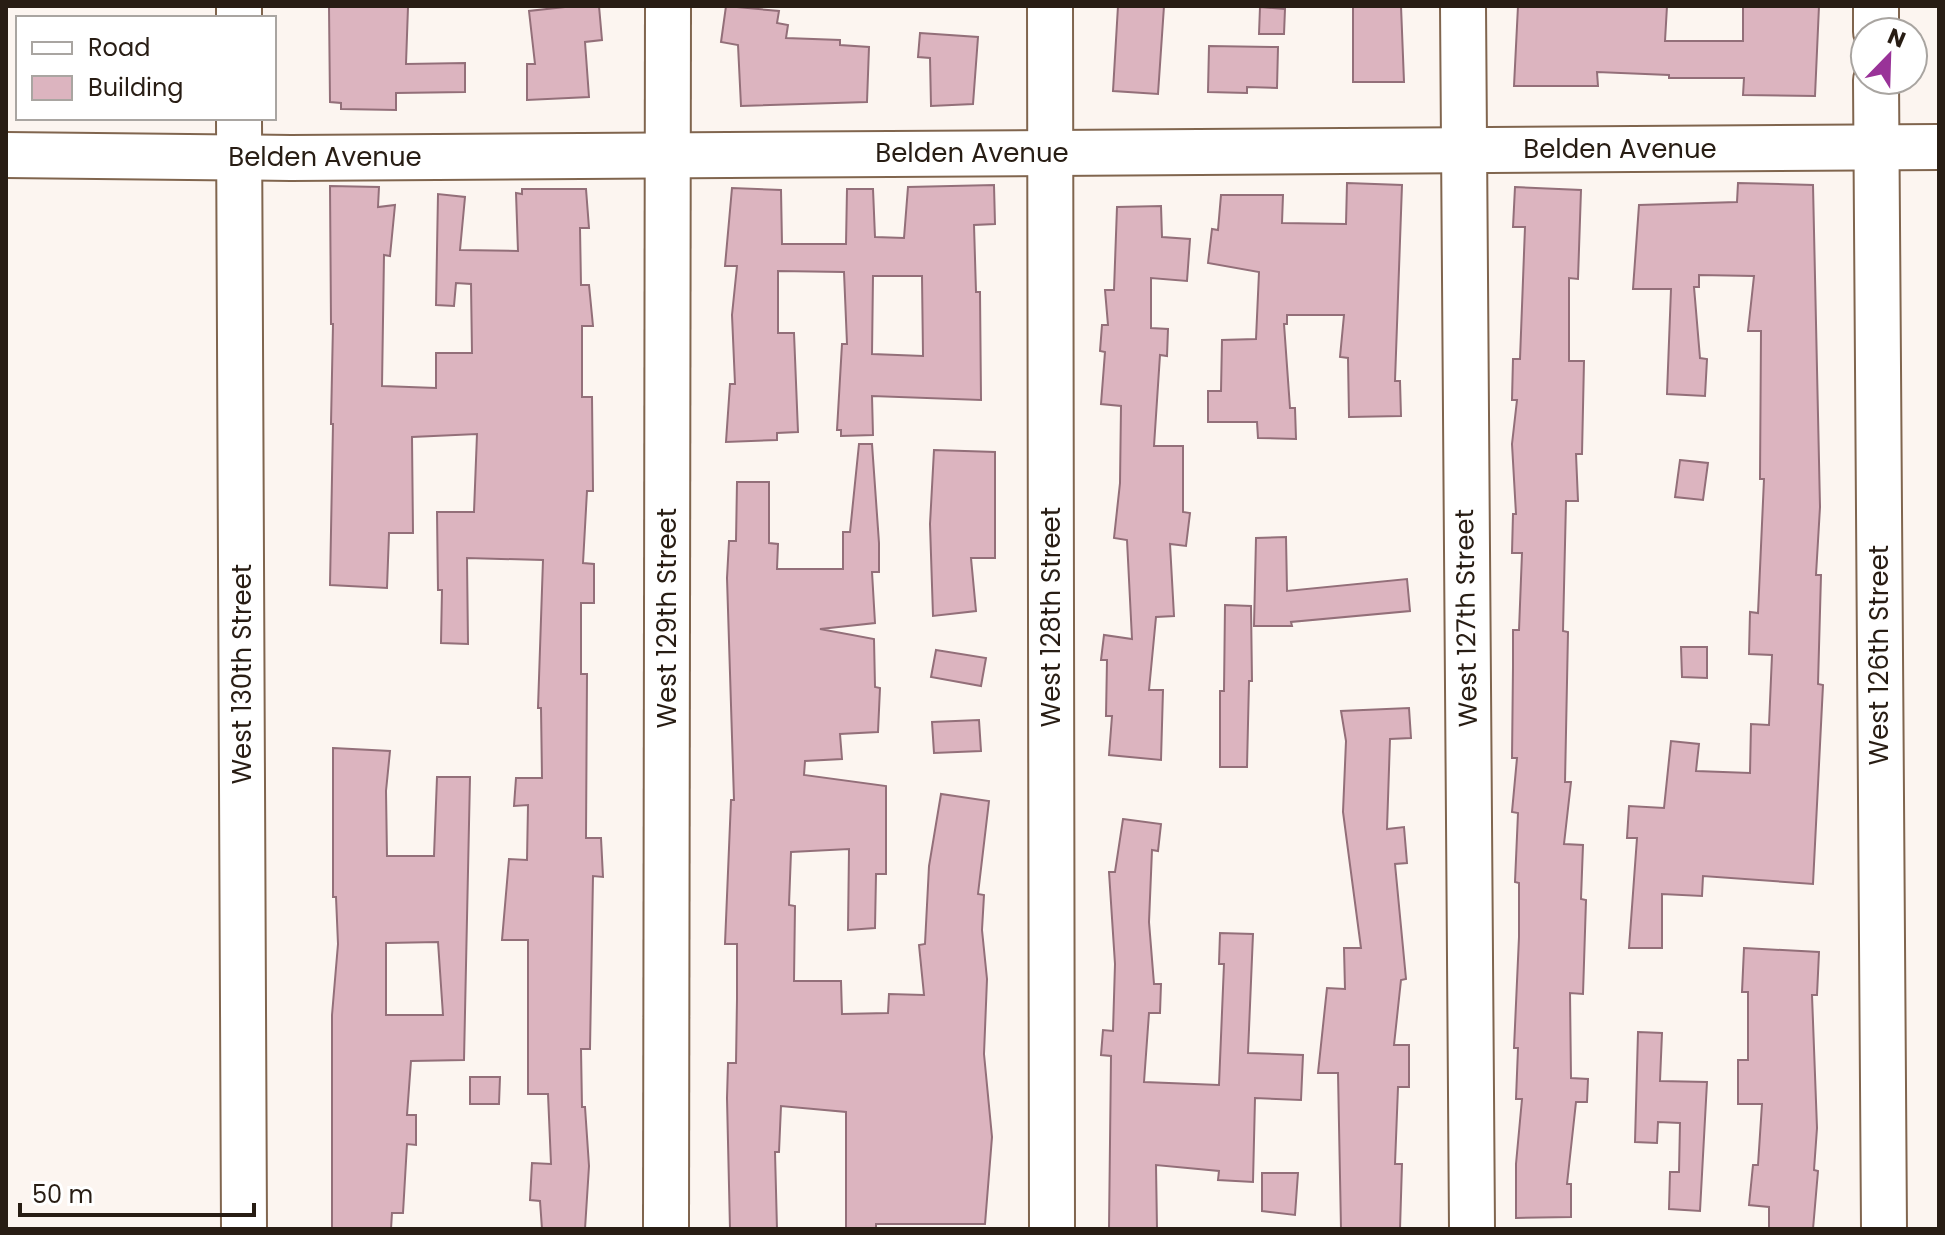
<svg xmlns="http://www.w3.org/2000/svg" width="1945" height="1235" font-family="Poppins,sans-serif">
	<rect width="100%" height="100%" fill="#fcf5f0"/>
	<!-- building -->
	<g fill="#dcb4bf" stroke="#936f79" stroke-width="2" fill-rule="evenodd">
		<path d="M 574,6 L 599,6 L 602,40 L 585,42 L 589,97 L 527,100 L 527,64 L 535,64 L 529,11 Z"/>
		<path d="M 726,6 L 779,11 L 777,23 L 788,25 L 786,38 L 840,40 L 840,45 L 869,47 L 867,102 L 741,106 L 738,45 L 721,42 Z"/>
		<path d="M 1118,6 L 1164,6 L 1158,94 L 1113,91 Z"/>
		<path d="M 1353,6 L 1401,6 L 1404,82 L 1353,82 Z"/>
		<path d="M 1518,6 L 1667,6 L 1665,41 L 1743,41 L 1743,6 L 1819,6 L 1815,96 L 1743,95 L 1744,78 L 1669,78 L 1669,75 L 1597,72 L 1598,86 L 1514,86 Z"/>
		<path d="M 329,7 L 408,7 L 406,64 L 465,63 L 465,92 L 396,93 L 396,110 L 341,109 L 341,103 L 330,102 Z"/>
		<path d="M 1260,7 L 1285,9 L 1284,34 L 1259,34 Z"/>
		<path d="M 920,33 L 978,37 L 973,104 L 931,106 L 930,58 L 918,57 Z"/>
		<path d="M 1209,46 L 1278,47 L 1277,88 L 1247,87 L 1247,93 L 1208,92 Z"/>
		<path d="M 1347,183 L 1402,185 L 1395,381 L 1400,381 L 1401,416 L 1349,417 L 1348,358 L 1340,357 L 1344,315 L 1287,315 L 1287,324 L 1284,324 L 1290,408 L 1295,408 L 1296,439 L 1258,438 L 1257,422 L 1208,422 L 1208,391 L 1221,391 L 1222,340 L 1256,339 L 1259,272 L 1208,263 L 1212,229 L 1218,230 L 1221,195 L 1283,195 L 1282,223 L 1346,224 Z"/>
		<path d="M 1738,183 L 1813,185 L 1820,507 L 1816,575 L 1821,575 L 1818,684 L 1823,685 L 1813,884 L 1703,876 L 1702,896 L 1662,894 L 1662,948 L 1629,948 L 1637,838 L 1627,838 L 1629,806 L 1664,808 L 1671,741 L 1699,744 L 1696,771 L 1750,773 L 1751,724 L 1769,725 L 1772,655 L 1749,654 L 1750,612 L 1758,613 L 1764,479 L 1760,479 L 1761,331 L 1748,331 L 1754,276 L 1699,275 L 1699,287 L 1694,287 L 1700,358 L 1707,359 L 1705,396 L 1667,394 L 1671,289 L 1633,289 L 1639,205 L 1737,202 Z"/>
		<path d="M 994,185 L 995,224 L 974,225 L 976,292 L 980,292 L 981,400 L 872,396 L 873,435 L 841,436 L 841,430 L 837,430 L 842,344 L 847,344 L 844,272 L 778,271 L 778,333 L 794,333 L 798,432 L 777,433 L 777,440 L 726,442 L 730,384 L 735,384 L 732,315 L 737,266 L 725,266 L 732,188 L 781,190 L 782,244 L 846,244 L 847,189 L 873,189 L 875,237 L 904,238 L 908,187 ZM 873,276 L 922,276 L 923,356 L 872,354 Z"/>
		<path d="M 330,186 L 379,187 L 378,207 L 395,205 L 390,256 L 384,255 L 382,386 L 436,388 L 436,353 L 472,353 L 471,284 L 456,283 L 454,306 L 436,305 L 438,194 L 465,197 L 460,250 L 518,251 L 516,193 L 522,194 L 522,189 L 586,189 L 589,228 L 580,228 L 581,285 L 589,285 L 593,326 L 582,326 L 582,397 L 592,397 L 593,491 L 587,491 L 583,563 L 594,564 L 594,603 L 581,603 L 581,674 L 587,674 L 586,838 L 601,838 L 603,877 L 593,876 L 590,1049 L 581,1049 L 582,1107 L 585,1107 L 589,1166 L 585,1229 L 542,1229 L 540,1201 L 530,1200 L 532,1163 L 551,1164 L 548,1094 L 528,1094 L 528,940 L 502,940 L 509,859 L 527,860 L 528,805 L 514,806 L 516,778 L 542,778 L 541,708 L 538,708 L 543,560 L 467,558 L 468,644 L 441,643 L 442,590 L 438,590 L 437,512 L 474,512 L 477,434 L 412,437 L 413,533 L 389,533 L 387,588 L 330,585 L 333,424 L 331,424 L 333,324 L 331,324 Z"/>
		<path d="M 1515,187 L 1581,190 L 1578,279 L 1569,278 L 1569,361 L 1584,361 L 1582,454 L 1576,454 L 1578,501 L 1566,501 L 1563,631 L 1568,632 L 1565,782 L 1571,782 L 1564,844 L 1583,845 L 1581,899 L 1586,900 L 1583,994 L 1570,993 L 1571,1078 L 1588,1079 L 1587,1102 L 1576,1102 L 1567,1184 L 1571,1184 L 1571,1217 L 1516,1218 L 1516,1164 L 1522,1099 L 1516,1099 L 1518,1048 L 1514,1048 L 1519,937 L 1519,883 L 1515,882 L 1518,813 L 1512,812 L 1517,758 L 1512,758 L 1513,667 L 1513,630 L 1519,630 L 1522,553 L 1512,553 L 1513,514 L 1516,514 L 1512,444 L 1517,400 L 1512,400 L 1513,359 L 1520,359 L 1525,227 L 1513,227 Z"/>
		<path d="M 1161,206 L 1162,237 L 1190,239 L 1187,281 L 1151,278 L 1151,328 L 1168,329 L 1167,356 L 1160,355 L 1154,446 L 1183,446 L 1183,512 L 1190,513 L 1186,546 L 1170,544 L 1174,616 L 1156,617 L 1149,690 L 1163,690 L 1161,760 L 1109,755 L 1112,716 L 1106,716 L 1107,660 L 1101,660 L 1104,635 L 1132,639 L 1127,540 L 1114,538 L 1120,483 L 1121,406 L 1101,404 L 1105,352 L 1100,351 L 1102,325 L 1108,325 L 1105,290 L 1114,290 L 1117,207 Z"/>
		<path d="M 859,444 L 872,444 L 879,543 L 879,572 L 872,572 L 875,623 L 820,629 L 874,639 L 875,687 L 880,688 L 878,732 L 840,734 L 842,759 L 805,761 L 804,775 L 886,786 L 886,874 L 876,874 L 875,928 L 848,930 L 849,849 L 791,852 L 789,905 L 795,906 L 794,981 L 841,981 L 842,1014 L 888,1013 L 889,994 L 924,995 L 919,945 L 925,944 L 929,866 L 941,794 L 989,801 L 978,894 L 984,895 L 982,930 L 987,979 L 984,1054 L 992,1137 L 985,1224 L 876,1224 L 876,1229 L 846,1229 L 846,1112 L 781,1106 L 779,1152 L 775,1152 L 777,1229 L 730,1229 L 727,1098 L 728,1063 L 736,1063 L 737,999 L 737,944 L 725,944 L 731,800 L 734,800 L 727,578 L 729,541 L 736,541 L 737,482 L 769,482 L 769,543 L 778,544 L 777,569 L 843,569 L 843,532 L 850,532 Z"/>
		<path d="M 934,450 L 995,452 L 995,558 L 971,558 L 976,611 L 933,616 L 930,524 Z"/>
		<path d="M 1680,460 L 1708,463 L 1703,500 L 1675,497 Z"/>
		<path d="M 1286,537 L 1287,591 L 1407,579 L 1410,611 L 1291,622 L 1292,626 L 1254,626 L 1256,538 Z"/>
		<path d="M 1225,605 L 1251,606 L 1252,681 L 1249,681 L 1247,767 L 1220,767 L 1220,691 L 1224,691 Z"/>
		<path d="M 1681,647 L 1707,647 L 1707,678 L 1682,677 Z"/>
		<path d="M 936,650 L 986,658 L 981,686 L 931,677 Z"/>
		<path d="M 1409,708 L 1411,738 L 1390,739 L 1387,829 L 1404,827 L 1407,863 L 1395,864 L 1406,979 L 1401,980 L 1394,1045 L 1409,1045 L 1409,1087 L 1398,1087 L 1395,1164 L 1402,1164 L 1400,1229 L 1341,1229 L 1338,1073 L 1318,1073 L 1327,988 L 1345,989 L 1344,948 L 1361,948 L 1343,812 L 1346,741 L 1341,711 Z"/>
		<path d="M 979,720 L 981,751 L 934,753 L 932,722 Z"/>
		<path d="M 333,748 L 390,751 L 386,791 L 387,856 L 434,856 L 437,777 L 470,777 L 464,1060 L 411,1061 L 407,1115 L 416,1115 L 416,1145 L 407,1144 L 403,1213 L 392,1213 L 391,1229 L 332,1229 L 332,1015 L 338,944 L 336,897 L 333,897 ZM 438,942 L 443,1015 L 386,1015 L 386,943 Z"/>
		<path d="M 1123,819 L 1161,824 L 1158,851 L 1152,850 L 1149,922 L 1154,984 L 1161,984 L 1160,1013 L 1149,1013 L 1144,1082 L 1219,1085 L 1224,964 L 1219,964 L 1220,933 L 1253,934 L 1248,1053 L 1303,1055 L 1301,1100 L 1255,1098 L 1253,1182 L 1218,1180 L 1219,1171 L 1156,1165 L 1157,1229 L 1109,1229 L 1111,1056 L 1101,1055 L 1103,1030 L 1113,1031 L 1115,964 L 1109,872 L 1115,872 Z"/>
		<path d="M 1744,948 L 1819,952 L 1817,995 L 1812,995 L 1817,1128 L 1814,1170 L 1818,1171 L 1813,1229 L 1769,1229 L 1769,1207 L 1749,1205 L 1753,1165 L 1758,1165 L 1762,1104 L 1738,1104 L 1738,1060 L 1748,1060 L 1748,992 L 1742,992 Z"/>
		<path d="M 1638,1032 L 1662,1033 L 1660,1081 L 1707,1082 L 1700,1211 L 1669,1209 L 1670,1172 L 1679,1172 L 1680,1123 L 1658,1122 L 1657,1143 L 1635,1142 Z"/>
		<path d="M 470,1077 L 500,1077 L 499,1104 L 470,1104 Z"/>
		<path d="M 1262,1173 L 1298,1173 L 1295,1215 L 1262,1211 Z"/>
	</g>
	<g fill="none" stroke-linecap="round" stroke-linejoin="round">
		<!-- minor casing -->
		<g stroke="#80654e" stroke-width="48">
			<g id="minor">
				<path d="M 1050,6 L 1052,1229"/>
				<path d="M 1463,6 L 1472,1229"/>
				<path d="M 239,18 L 239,6"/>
				<path d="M 1876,32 L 1876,6"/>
				<path d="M 1876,80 L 1884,1229"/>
				<path d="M 239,118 L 244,1229"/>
				<path d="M 6,155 L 291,158 L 1939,147"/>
				<path d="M 666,1229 L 668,6"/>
			</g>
		</g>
		<!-- minor -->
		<use href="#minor" stroke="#fff" stroke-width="44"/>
	</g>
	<g text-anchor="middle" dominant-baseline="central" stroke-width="7" stroke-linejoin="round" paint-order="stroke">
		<!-- street labels -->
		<g font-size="26" fill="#281d14" stroke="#fff">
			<text x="1620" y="149">Belden Avenue</text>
			<text x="972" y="153">Belden Avenue</text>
			<text x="325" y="157">Belden Avenue</text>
			<text transform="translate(1051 617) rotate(-90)">West 128th Street</text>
			<text transform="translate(667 618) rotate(-90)">West 129th Street</text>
			<text transform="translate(1466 618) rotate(-91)">West 127th Street</text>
			<text transform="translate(1879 655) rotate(-90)">West 126th Street</text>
			<text transform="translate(242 674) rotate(-90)">West 130th Street</text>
		</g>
	</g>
	<!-- border -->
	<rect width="1945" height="1235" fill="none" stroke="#281d14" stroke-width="16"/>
	<!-- legend -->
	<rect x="16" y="16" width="260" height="104" fill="#ffffff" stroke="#a9a5a1" stroke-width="2"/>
	<rect x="32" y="42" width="40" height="12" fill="#ffffff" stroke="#a9a5a1" stroke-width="2"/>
	<text x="88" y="56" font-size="24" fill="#281d14">Road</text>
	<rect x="32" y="76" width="40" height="24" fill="#dcb4bf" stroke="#a9a5a1" stroke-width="2"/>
	<text x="88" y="96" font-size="24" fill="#281d14">Building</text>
	<!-- north arrow -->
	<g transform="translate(1889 56) rotate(23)"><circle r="38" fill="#ffffff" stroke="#a9a5a1" stroke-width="2"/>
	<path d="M0-6L14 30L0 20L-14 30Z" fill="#993398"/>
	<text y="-12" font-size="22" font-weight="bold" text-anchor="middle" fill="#281d14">N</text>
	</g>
	<!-- scale -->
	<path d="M20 1203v12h234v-12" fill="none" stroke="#281d14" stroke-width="4"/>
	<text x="32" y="1203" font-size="24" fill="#281d14" stroke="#ffffff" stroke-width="6" paint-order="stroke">50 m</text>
</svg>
